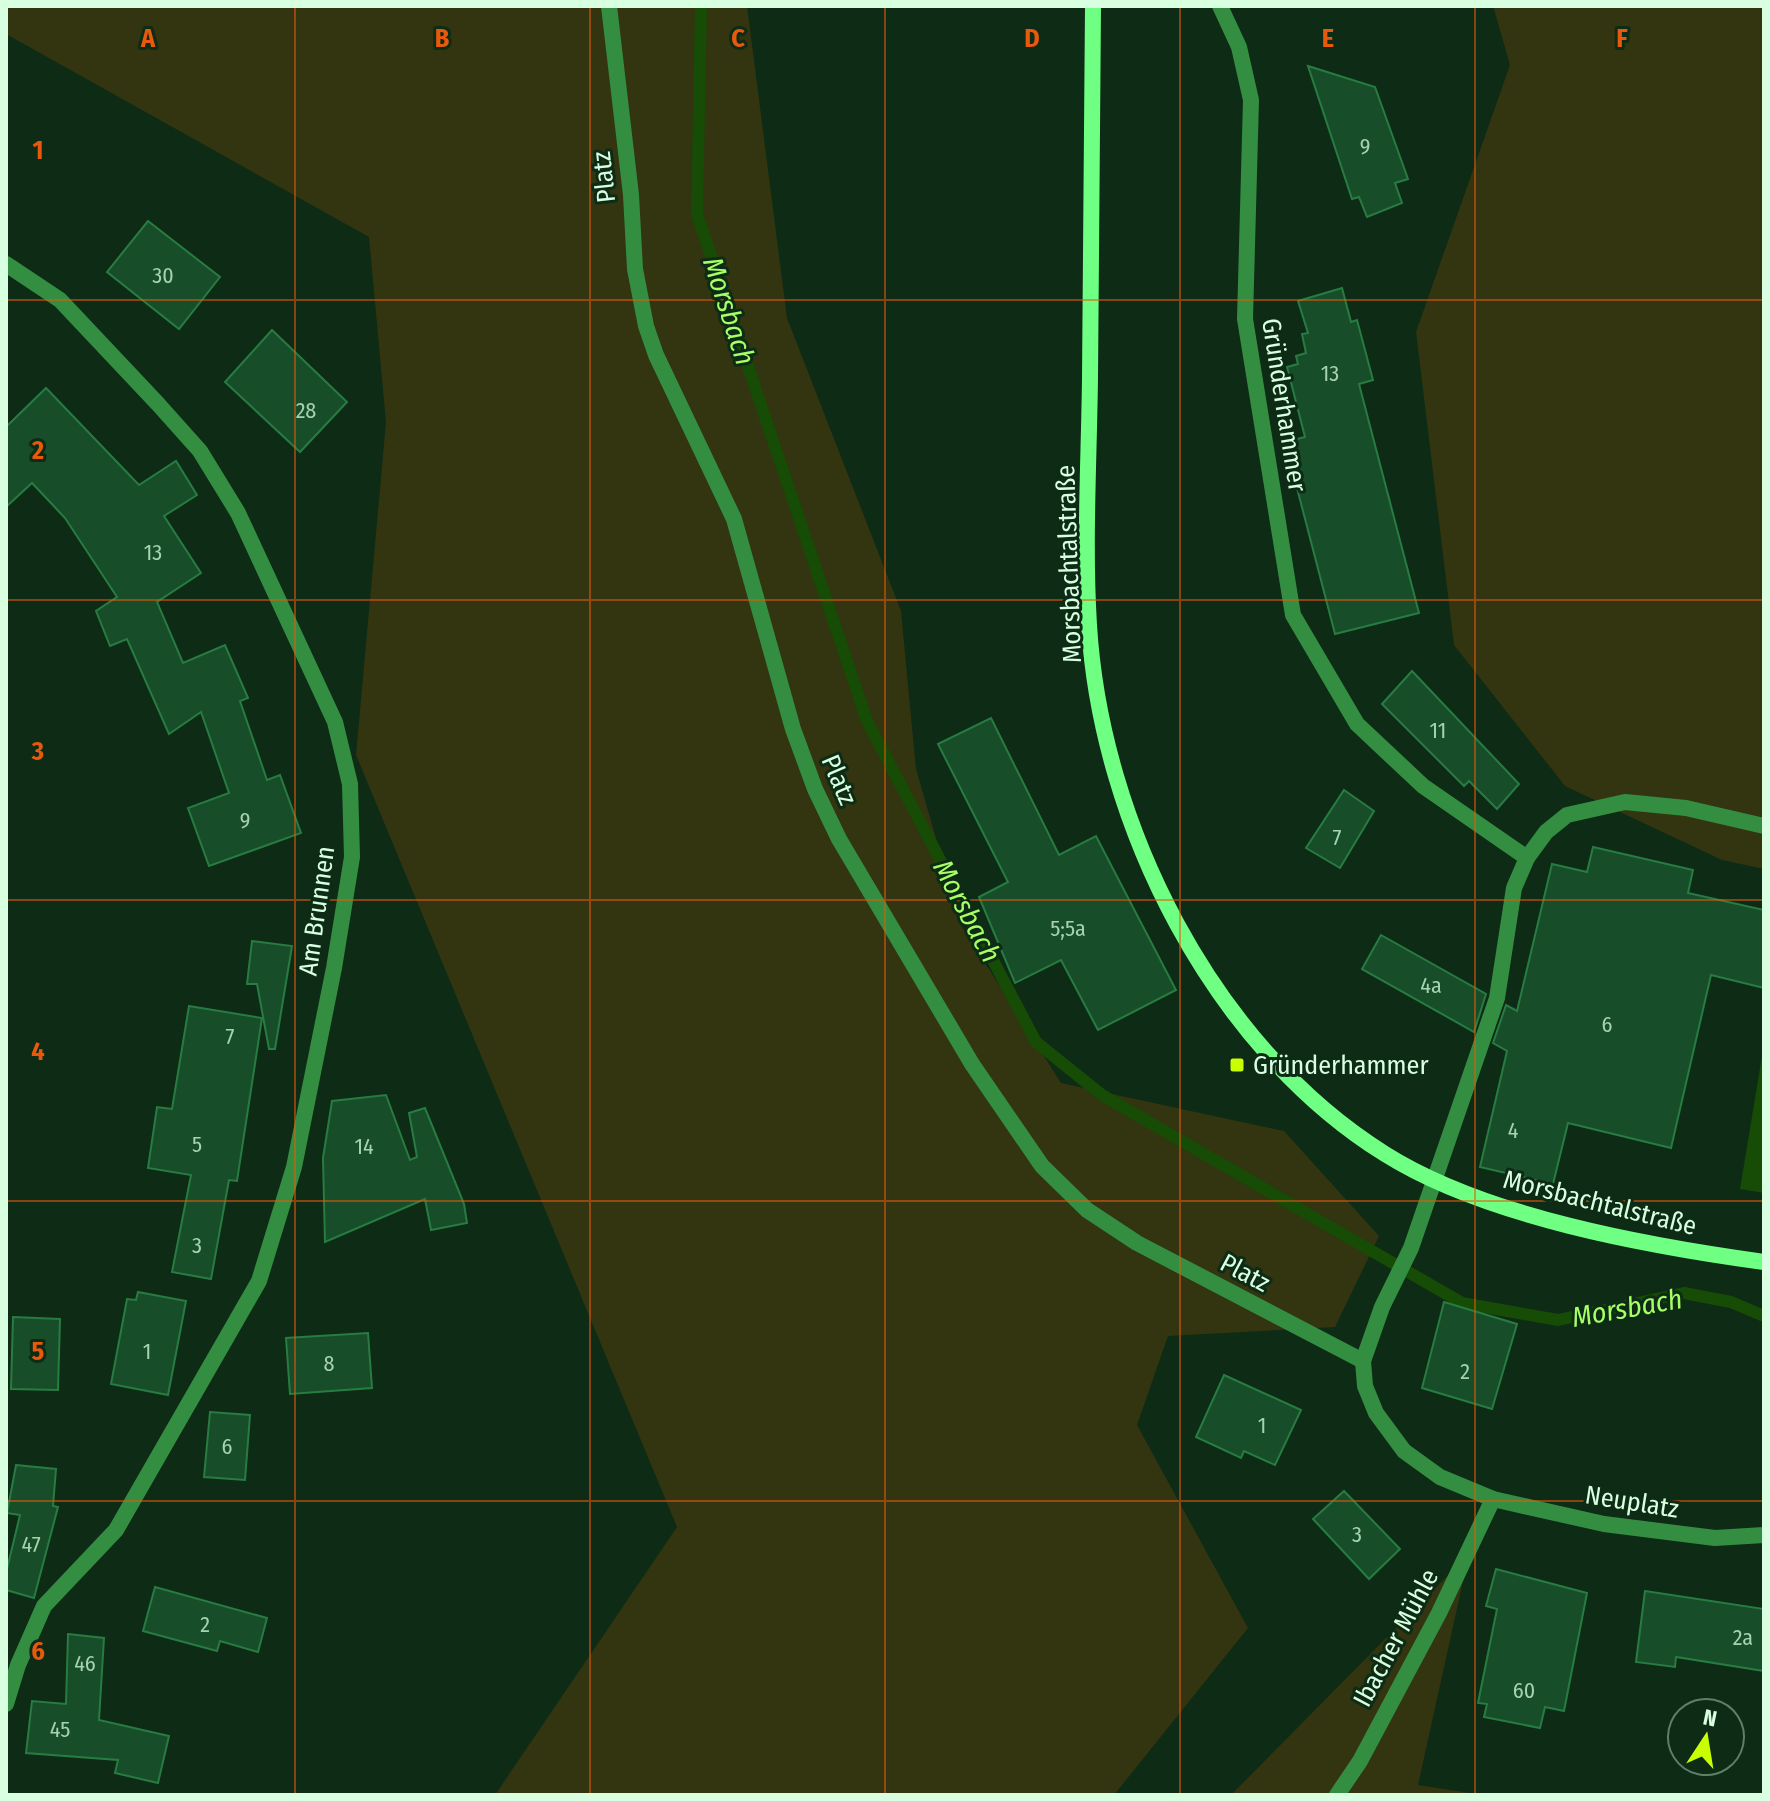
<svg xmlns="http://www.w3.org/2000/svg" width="1770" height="1801" font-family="'Fira Sans Condensed',sans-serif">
	<rect width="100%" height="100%" fill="#0e2b16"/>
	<!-- green -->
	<g fill="#323510">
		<path d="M 6,6 L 747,6 L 787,318 L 901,611 L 916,769 L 961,925 L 1061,1083 L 1284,1131 L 1379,1236 L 1335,1327 L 1168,1336 L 1137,1425 L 1248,1628 L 1114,1795 L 495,1795 L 677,1527 L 356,755 L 386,422 L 369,237 L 6,34 Z"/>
		<path d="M 1493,6 L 1764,6 L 1764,869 L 1722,860 L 1565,786 L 1454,645 L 1416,332 L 1510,65 Z"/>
		<path d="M 1469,1554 L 1418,1785 L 1483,1795 L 1231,1795 Z"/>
	</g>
	<!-- water -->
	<path fill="#164c05" d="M 1764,1044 L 1764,1193 L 1740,1189 Z"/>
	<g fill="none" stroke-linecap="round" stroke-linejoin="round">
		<!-- stream -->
		<path stroke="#164c05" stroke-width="12" d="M 701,6 L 697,214 L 867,721 L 1036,1042 L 1102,1095 L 1462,1303 L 1558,1320 L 1684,1293 L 1731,1302 L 1764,1316"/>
	</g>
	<!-- building -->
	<g fill="#184d29" stroke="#277c42" stroke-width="2">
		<path d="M 1308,66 L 1375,87 L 1408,179 L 1395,183 L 1402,203 L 1367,217 L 1359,197 L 1352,199 Z"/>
		<path d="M 148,221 L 220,277 L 179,329 L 107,272 Z"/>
		<path d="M 1342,288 L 1351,322 L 1357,320 L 1373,380 L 1359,384 L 1419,613 L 1335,634 L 1285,442 L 1305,437 L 1287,367 L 1298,364 L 1296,356 L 1306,353 L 1302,334 L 1308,333 L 1298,301 Z"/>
		<path d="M 272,330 L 347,402 L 300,452 L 225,382 Z"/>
		<path d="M 46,388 L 139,485 L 176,461 L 197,495 L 164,516 L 201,573 L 157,602 L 183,663 L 225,645 L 248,698 L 240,701 L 267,780 L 280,775 L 301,833 L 209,866 L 188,808 L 229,793 L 201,712 L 169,734 L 127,639 L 110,646 L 96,611 L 117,597 L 65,518 L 32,483 L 6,507 L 6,427 Z"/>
		<path d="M 1412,671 L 1519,784 L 1497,809 L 1469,781 L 1464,786 L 1382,704 Z"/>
		<path d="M 991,718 L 1059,855 L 1096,836 L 1176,990 L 1098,1030 L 1061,960 L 1015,983 L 979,897 L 1008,882 L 938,744 Z"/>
		<path d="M 1344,790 L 1374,811 L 1340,868 L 1306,848 Z"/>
		<path d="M 1593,847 L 1693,870 L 1688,893 L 1764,910 L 1764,988 L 1711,975 L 1671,1148 L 1568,1123 L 1553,1184 L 1480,1167 L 1507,1051 L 1493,1043 L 1506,1005 L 1517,1011 L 1552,864 L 1587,872 Z"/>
		<path d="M 1381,935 L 1486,994 L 1474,1032 L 1362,969 Z"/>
		<path d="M 252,941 L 292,946 L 275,1049 L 269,1049 L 257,984 L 247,984 Z"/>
		<path d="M 189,1006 L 262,1018 L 237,1181 L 229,1180 L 211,1279 L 172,1272 L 191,1175 L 148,1168 L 157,1107 L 172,1109 Z"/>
		<path d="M 386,1095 L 410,1160 L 417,1157 L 409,1113 L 425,1108 L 464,1204 L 467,1223 L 431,1230 L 425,1199 L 325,1242 L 323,1158 L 332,1101 Z"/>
		<path d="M 138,1292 L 186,1301 L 168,1395 L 111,1384 L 127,1299 L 136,1300 Z"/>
		<path d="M 1444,1302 L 1517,1324 L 1492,1409 L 1422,1388 Z"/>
		<path d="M 13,1317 L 60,1319 L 58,1390 L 11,1389 Z"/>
		<path d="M 368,1333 L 372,1388 L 290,1394 L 286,1338 Z"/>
		<path d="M 1224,1375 L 1301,1410 L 1275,1465 L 1244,1451 L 1241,1458 L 1196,1437 Z"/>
		<path d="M 210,1412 L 250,1415 L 245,1480 L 204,1477 Z"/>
		<path d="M 16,1465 L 56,1469 L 53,1506 L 58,1507 L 34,1598 L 6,1590 L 6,1573 L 20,1515 L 7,1513 Z"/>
		<path d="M 1344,1491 L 1400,1549 L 1369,1579 L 1313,1519 Z"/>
		<path d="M 1496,1569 L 1587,1593 L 1564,1711 L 1545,1707 L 1540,1728 L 1484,1717 L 1487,1704 L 1478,1703 L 1497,1609 L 1486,1606 Z"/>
		<path d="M 155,1587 L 267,1618 L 258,1652 L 220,1641 L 217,1651 L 143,1631 Z"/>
		<path d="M 1645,1591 L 1764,1609 L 1764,1671 L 1676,1657 L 1675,1667 L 1636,1662 Z"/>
		<path d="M 68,1634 L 104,1638 L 99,1720 L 169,1736 L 158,1783 L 115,1773 L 118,1760 L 26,1753 L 32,1701 L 66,1704 Z"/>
	</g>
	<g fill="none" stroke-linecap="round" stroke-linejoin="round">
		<!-- lane -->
		<g stroke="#348e42" stroke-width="16">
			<path d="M 1220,6 L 1239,47 L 1251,100 L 1245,319 L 1293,615 L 1357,724 L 1423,786 L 1527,858"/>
			<path d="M 1337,1795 L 1360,1761 L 1439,1613 L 1493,1499"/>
		</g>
		<!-- street -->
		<g stroke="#348e42" stroke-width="16">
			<path d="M 609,6 L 631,195 L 635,269 L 646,326 L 656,355 L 734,519 L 793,729 L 815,789 L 839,839 L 972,1064 L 1042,1166 L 1087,1210 L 1137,1243 L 1363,1361"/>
			<path d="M 6,264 L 60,300 L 158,404 L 200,451 L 238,513 L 335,722 L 350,784 L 352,857 L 334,968 L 294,1167 L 259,1281 L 116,1530 L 44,1606 L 18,1665 L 6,1704"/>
			<path d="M 1764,826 L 1686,808 L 1625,802 L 1567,815 L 1546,832 L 1527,858 L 1514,888 L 1497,998 L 1411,1248 L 1382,1307 L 1363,1361 L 1365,1386 L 1376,1413 L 1404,1451 L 1440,1477 L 1493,1499 L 1604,1524 L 1715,1538 L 1764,1535"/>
		</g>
		<!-- secondary -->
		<path stroke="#6eff83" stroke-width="16" d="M 1093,6 C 1092,130 1091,254 1090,378 C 1089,460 1084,544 1089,625 C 1101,824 1213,1047 1385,1154 C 1485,1217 1648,1246 1764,1262"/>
	</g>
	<!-- grid -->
	<path fill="none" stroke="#e8590c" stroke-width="2" stroke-opacity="0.55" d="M 295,6 L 295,1795M 590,6 L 590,1795M 885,6 L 885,1795M 1180,6 L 1180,1795M 1475,6 L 1475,1795M 6,300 L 1764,300M 6,600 L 1764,600M 6,900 L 1764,900M 6,1201 L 1764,1201M 6,1501 L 1764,1501"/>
	<!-- markers -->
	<rect fill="#c8ff03" stroke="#0e2b16" stroke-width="3" x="1229" y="1057" width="16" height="16" rx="4"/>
	<g text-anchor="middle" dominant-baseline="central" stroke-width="6" stroke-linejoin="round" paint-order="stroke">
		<!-- number labels -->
		<g font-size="22" fill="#a7d2b2">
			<text x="1365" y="146">9</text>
			<text x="163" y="275">30</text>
			<text x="1330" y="373">13</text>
			<text x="306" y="410">28</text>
			<text x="153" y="552">13</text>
			<text x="1438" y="730">11</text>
			<text x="245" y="820">9</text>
			<text x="1337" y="837">7</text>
			<text x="1068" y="928">5;5a</text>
			<text x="1431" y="985">4a</text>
			<text x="1607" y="1024">6</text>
			<text x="230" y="1036">7</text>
			<text x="1513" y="1130">4</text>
			<text x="197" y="1144">5</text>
			<text x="364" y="1146">14</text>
			<text x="197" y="1245">3</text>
			<text x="147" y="1351">1</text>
			<text x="329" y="1363">8</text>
			<text x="1465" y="1371">2</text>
			<text x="1262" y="1425">1</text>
			<text x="227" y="1446">6</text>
			<text x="1357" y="1534">3</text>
			<text x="31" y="1544">47</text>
			<text x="205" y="1624">2</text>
			<text x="1743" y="1637">2a</text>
			<text x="85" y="1663">46</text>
			<text x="1524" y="1690">60</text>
			<text x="60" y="1729">45</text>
		</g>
		<!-- street labels -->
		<g font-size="26" fill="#d7ffe0" stroke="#0e2b16">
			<text transform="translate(604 177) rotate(-96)">Platz</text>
			<text transform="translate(1284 405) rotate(81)">Gründerhammer</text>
			<text transform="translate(1069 564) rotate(-92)">Morsbachtalstraße</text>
			<text transform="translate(839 780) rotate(67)">Platz</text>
			<text transform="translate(317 911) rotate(-82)">Am Brunnen</text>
			<text transform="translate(1600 1203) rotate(14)">Morsbachtalstraße</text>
			<text transform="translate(1245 1273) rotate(28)">Platz</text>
			<text transform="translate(1632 1502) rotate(9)">Neuplatz</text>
			<text transform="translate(1396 1638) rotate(-62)">Ibacher Mühle</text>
		</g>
		<!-- poi labels -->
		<g font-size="26" fill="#d7ffe0" stroke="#0e2b16" text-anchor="start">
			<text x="1253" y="1065">Gründerhammer</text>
		</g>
		<!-- water labels -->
		<g font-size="28" font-style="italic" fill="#a6ff65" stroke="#0e2b16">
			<text transform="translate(729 311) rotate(72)">Morsbach</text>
			<text transform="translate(967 911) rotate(62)">Morsbach</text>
			<text transform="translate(1627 1308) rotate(-10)">Morsbach</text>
		</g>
	</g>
	<g font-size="26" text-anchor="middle" font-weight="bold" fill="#e8590c" stroke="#0e2b16" stroke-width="6" stroke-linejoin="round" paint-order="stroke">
		<text x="148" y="47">A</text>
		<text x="442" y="47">B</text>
		<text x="738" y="47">C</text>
		<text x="1032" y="47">D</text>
		<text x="1328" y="47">E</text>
		<text x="1622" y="47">F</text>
		<text x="38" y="159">1</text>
		<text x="38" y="459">2</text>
		<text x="38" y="760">3</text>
		<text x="38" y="1060">4</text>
		<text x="38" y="1360">5</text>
		<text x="38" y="1660">6</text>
	</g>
	<!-- border -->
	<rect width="1770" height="1801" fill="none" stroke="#d7ffe0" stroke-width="16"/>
	<!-- north arrow -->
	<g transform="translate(1706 1737) rotate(12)"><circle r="38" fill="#0e2b16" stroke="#5e8067" stroke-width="2"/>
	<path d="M0-6L14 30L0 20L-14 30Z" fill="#c8ff03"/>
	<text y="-12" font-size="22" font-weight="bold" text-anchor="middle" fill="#d7ffe0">N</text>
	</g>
</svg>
